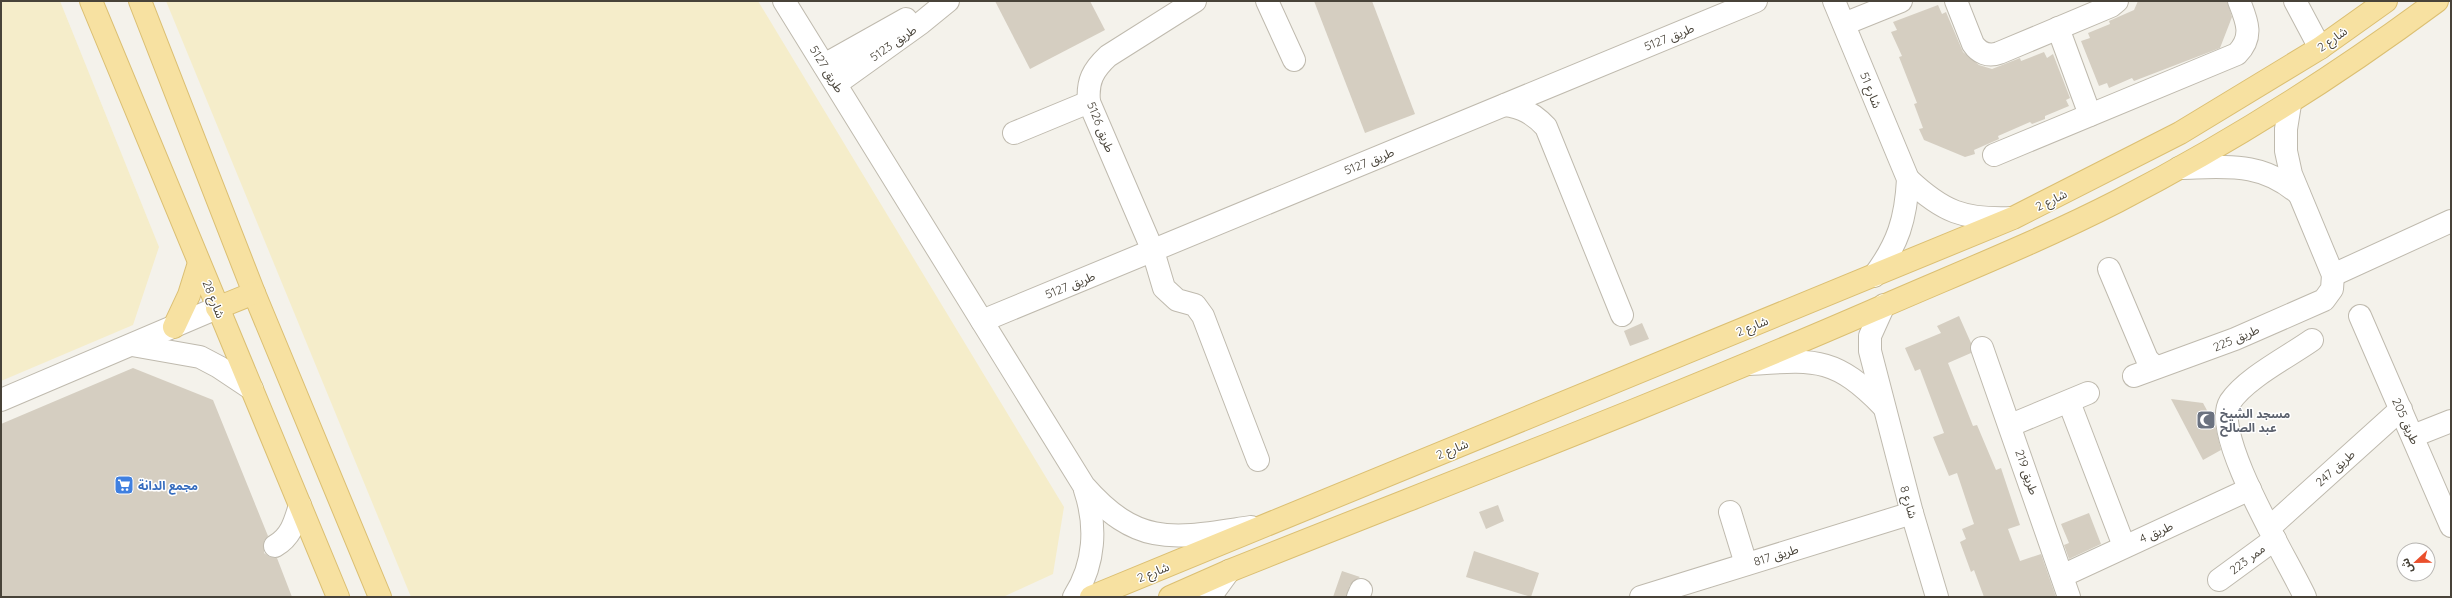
<svg xmlns="http://www.w3.org/2000/svg" width="2452" height="598" font-family="Quicksand,'Noto Sans Arabic',sans-serif">
	<rect width="100%" height="100%" fill="#f4f2eb"/>
	<!-- sand -->
	<g fill="#f5edca">
		<path d="M 1,1 L 60,1 L 159,247 L 133,325 L 1,381 Z"/>
		<path d="M 166,1 L 758,1 L 1064,507 L 1053,574 L 1003,597 L 411,597 Z"/>
	</g>
	<!-- building -->
	<g fill="#d5cec1">
		<path d="M 995,1 L 1090,1 L 1105,30 L 1030,69 Z"/>
		<path d="M 1314,1 L 1372,1 L 1415,114 L 1365,133 Z"/>
		<path d="M 2138,1 L 2227,1 L 2232,17 L 2220,48 L 2134,81 L 2132,78 L 2109,88 L 2107,83 L 2099,86 L 2081,41 L 2090,38 L 2088,33 L 2110,24 L 2109,21 L 2134,10 Z"/>
		<path d="M 1938,5 L 1942,14 L 1946,12 L 1963,52 L 1979,65 L 1992,69 L 2020,58 L 2021,61 L 2044,52 L 2047,58 L 2053,54 L 2070,98 L 2066,100 L 2069,106 L 2045,116 L 2045,119 L 2032,124 L 2030,122 L 1998,136 L 1999,139 L 1974,150 L 1975,154 L 1965,157 L 1924,140 L 1919,129 L 1923,128 L 1914,104 L 1917,103 L 1899,57 L 1902,56 L 1891,32 L 1897,30 L 1893,22 Z"/>
		<path d="M 1959,316 L 1971,343 L 1971,353 L 1948,363 L 1973,426 L 1977,425 L 1996,470 L 2001,468 L 2020,525 L 2008,529 L 2020,561 L 2041,554 L 2056,597 L 1984,597 L 1974,570 L 1971,572 L 1960,542 L 1966,539 L 1962,529 L 1974,524 L 1957,473 L 1949,476 L 1933,437 L 1944,433 L 1920,369 L 1915,371 L 1905,348 L 1941,333 L 1937,326 Z"/>
		<path d="M 1642,323 L 1649,339 L 1630,346 L 1624,331 Z"/>
		<path d="M 133,368 L 213,400 L 268,536 L 264,541 L 264,553 L 270,557 L 277,558 L 292,597 L 1,597 L 1,424 Z"/>
		<path d="M 2171,399 L 2203,403 L 2215,425 L 2221,450 L 2203,460 Z"/>
		<path d="M 1498,505 L 1504,521 L 1486,529 L 1479,512 Z"/>
		<path d="M 2089,513 L 2101,544 L 2069,559 L 2064,545 L 2069,543 L 2061,524 Z"/>
		<path d="M 1474,551 L 1539,573 L 1531,597 L 1466,577 Z"/>
		<path d="M 1342,571 L 1360,577 L 1350,585 L 1346,597 L 1333,597 Z"/>
	</g>
	<g fill="none" stroke-linecap="round" stroke-linejoin="round">
		<!-- minor casing -->
		<g stroke="#bfbaae" stroke-width="24">
			<g id="minor">
				<path d="M 784,1 L 1084,486 C 1139,549 1176,538 1251,527"/>
				<path d="M 1195,1 L 1108,56 C 1093,70 1087,81 1089,102 L 1153,251 L 1164,288 L 1177,300 L 1195,305 L 1203,316 L 1258,460"/>
				<path d="M 1267,1 L 1294,60"/>
				<path d="M 1834,1 L 1908,179 C 1906,219 1898,244 1874,276"/>
				<path d="M 1956,1 L 1973,44 C 1979,53 1988,57 1999,53 L 2111,6 L 2117,1"/>
				<path d="M 2295,1 L 2320,48"/>
				<path d="M 1844,24 L 1901,1"/>
				<path d="M 2058,28 L 2090,115"/>
				<path d="M 824,65 L 906,19"/>
				<path d="M 836,84 L 921,23 L 948,1"/>
				<path d="M 1505,105 C 1522,107 1534,114 1546,127 L 1622,315"/>
				<path d="M 1014,133 L 1089,102"/>
				<path d="M 1994,155 L 2237,54 C 2254,37 2247,21 2239,1"/>
				<path d="M 2179,168 C 2227,167 2261,161 2299,194"/>
				<path d="M 1908,179 C 1943,212 1964,220 2012,218"/>
				<path d="M 2109,269 L 2147,359 L 2155,367"/>
				<path d="M 2333,275 L 2451,221"/>
				<path d="M 1884,305 L 1870,336 L 1870,351 L 1912,513 L 1937,597"/>
				<path d="M 2360,316 L 2451,526"/>
				<path d="M 982,321 L 1756,1"/>
				<path d="M 132,345 L 200,357 L 219,367 L 252,389"/>
				<path d="M 1982,348 L 2069,597"/>
				<path d="M 1749,364 C 1815,360 1834,356 1883,406"/>
				<path d="M 2134,376 L 2235,339 L 2324,300 L 2332,289 L 2333,275 L 2291,174 L 2286,151 L 2286,129 L 2290,104"/>
				<path d="M 1,400 L 217,308"/>
				<path d="M 2069,402 L 2124,546"/>
				<path d="M 2011,425 L 2088,393"/>
				<path d="M 2413,436 L 2451,421"/>
				<path d="M 1730,512 L 1746,564"/>
				<path d="M 2269,528 L 2401,409"/>
				<path d="M 275,546 C 291,537 295,522 300,505"/>
				<path d="M 2062,576 L 2250,489"/>
				<path d="M 2219,580 L 2275,539"/>
				<path d="M 1074,597 C 1095,564 1097,526 1085,490"/>
				<path d="M 1210,597 L 1229,571"/>
				<path d="M 1358,597 L 1361,590"/>
				<path d="M 1641,597 L 1912,513"/>
				<path d="M 2305,597 C 2289,562 2210,434 2230,402 C 2246,378 2288,357 2312,340"/>
			</g>
		</g>
		<!-- major casing -->
		<g stroke="#dbbf72" stroke-width="24">
			<g id="major">
				<path d="M 91,1 L 338,597"/>
				<path d="M 140,1 L 254,293 L 380,597"/>
				<path d="M 217,308 L 254,293"/>
				<path d="M 174,327 L 189,295 L 199,263"/>
				<path d="M 1091,597 L 2013,218 L 2180,133 L 2320,48 L 2386,1"/>
				<path d="M 1170,597 L 1229,571 C 1444,485 1660,403 1872,311 C 1954,275 2038,242 2118,201 C 2230,143 2336,76 2437,1"/>
			</g>
		</g>
		<!-- minor -->
		<use href="#minor" stroke="#fff" stroke-width="22"/>
		<!-- major -->
		<use href="#major" stroke="#f7e1a1" stroke-width="22"/>
	</g>
	<!-- icons -->
	<defs>
		<g id="mosque-square" transform="scale(1)"><rect x="-9" y="-9" width="18" height="18" rx="4" fill="#6b7280" stroke="#fff"/><path d="M3.5-4.9A6 6 0 1 0 3.5 4.9A5 5 0 1 1 3.5-4.9Z" fill="#fff"/></g>
		<g id="supermarket-square" transform="scale(1)"><rect x="-9" y="-9" width="18" height="18" rx="4" fill="#3f7fe0" stroke="#fff"/><path d="M-6-5.5h2.5l.6 2H6L4.5 2H-2.5L-4.4-4H-6ZM-1.5 3.2a1.3 1.3 0 1 0 .1 0ZM3 3.2a1.3 1.3 0 1 0 .1 0Z" fill="#fff"/></g>
	</defs>
	<g fill-rule="evenodd">
		<use href="#mosque-square" x="2206" y="420"/>
		<use href="#supermarket-square" x="124" y="485"/>
	</g>
	<g text-anchor="middle" dominant-baseline="central" stroke-width="3" stroke-linejoin="round" paint-order="stroke">
		<!-- street labels -->
		<g font-size="12" fill="#484339" stroke="#fff">
			<text transform="translate(1669 37) rotate(-22)">طريق 5127</text>
			<text transform="translate(2332 39) rotate(-35)">شارع 2</text>
			<text transform="translate(893 43) rotate(-35)">طريق 5123</text>
			<text transform="translate(827 69) rotate(58)">طريق 5127</text>
			<text transform="translate(1871 90) rotate(68)">شارع 51</text>
			<text transform="translate(1101 127) rotate(68)">طريق 5126</text>
			<text transform="translate(1369 161) rotate(-22)">طريق 5127</text>
			<text transform="translate(2051 200) rotate(-26)">شارع 2</text>
			<text transform="translate(1070 285) rotate(-22)">طريق 5127</text>
			<text transform="translate(214 299) rotate(68)">شارع 28</text>
			<text transform="translate(1752 326) rotate(-22)">شارع 2</text>
			<text transform="translate(2236 338) rotate(-23)">طريق 225</text>
			<text transform="translate(2406 421) rotate(66)">طريق 205</text>
			<text transform="translate(1452 449) rotate(-22)">شارع 2</text>
			<text transform="translate(2335 468) rotate(-42)">طريق 247</text>
			<text transform="translate(2027 472) rotate(71)">طريق 219</text>
			<text transform="translate(1909 502) rotate(74)">شارع 8</text>
			<text transform="translate(2156 532) rotate(-24)">طريق 4</text>
			<text transform="translate(1776 555) rotate(-17)">طريق 817</text>
			<text transform="translate(2247 559) rotate(-37)">ممر 223</text>
			<text transform="translate(1153 572) rotate(-22)">شارع 2</text>
		</g>
		<!-- worship labels -->
		<g font-size="12" font-weight="bold" fill="#5b616d" stroke="#fff" text-anchor="start">
			<text x="2220" y="413">مسجد الشيخ<tspan x="2220" dy="14">عبد الصالح</tspan></text>
		</g>
		<!-- shop labels -->
		<g font-size="12" font-weight="bold" fill="#366cbe" stroke="#fff" text-anchor="start">
			<text x="138" y="485">مجمع الدانة</text>
		</g>
	</g>
	<!-- border -->
	<rect width="2452" height="598" fill="none" stroke="#484339" stroke-width="4"/>
	<!-- north arrow -->
	<g transform="translate(2416 562) rotate(248)"><circle r="19" fill="#ffffff" stroke="#b6b4b0"/>
	<path d="M0-3L7 15L0 10L-7 15Z" fill="#ea4f2c"/>
	<text y="-6" font-size="11" font-weight="bold" text-anchor="middle" fill="#484339">ش</text>
	</g>
</svg>
